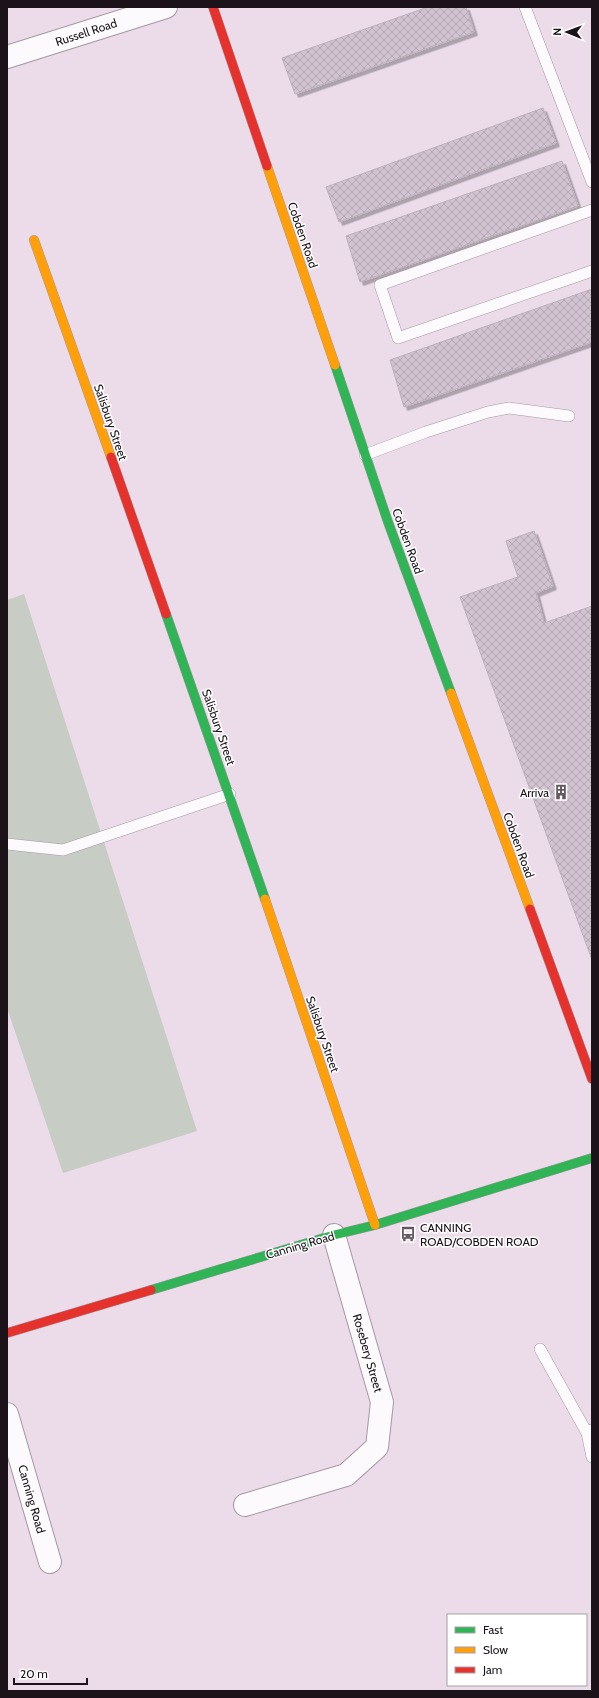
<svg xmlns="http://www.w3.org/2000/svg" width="599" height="1698" font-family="Cabin,sans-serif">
	<defs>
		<pattern id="building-cross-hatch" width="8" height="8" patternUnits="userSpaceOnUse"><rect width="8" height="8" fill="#d2c3d0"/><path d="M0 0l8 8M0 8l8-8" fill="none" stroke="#b4a6b2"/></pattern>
		<filter id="shadow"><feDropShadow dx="3.5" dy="3.5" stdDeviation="0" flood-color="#0004"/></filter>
	</defs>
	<rect width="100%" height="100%" fill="#ecdcea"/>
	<!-- green -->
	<path fill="#c7ccc4" d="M 24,594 L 197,1131 L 63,1173 L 7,1008 L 7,600 Z"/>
	<!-- building -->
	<g fill="url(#building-cross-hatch)" stroke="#bdb1bc" filter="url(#shadow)">
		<path d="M 428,7 L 466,7 L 474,32 L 295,94 L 282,58 Z"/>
		<path d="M 543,108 L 556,143 L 339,222 L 326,187 Z"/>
		<path d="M 562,161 L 578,206 L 360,282 L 346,236 Z"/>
		<path d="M 592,289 L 592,342 L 404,407 L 390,360 Z"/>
		<path d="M 534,531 L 553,586 L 536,593 L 544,623 L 592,606 L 592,960 L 460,597 L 518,577 L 506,541 Z"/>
	</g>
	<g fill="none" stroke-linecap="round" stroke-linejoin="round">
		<!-- lane casing -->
		<g stroke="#a498a3" stroke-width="12">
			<g id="lane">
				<path d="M 525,7 L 592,182"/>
				<path d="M 592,210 L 380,285 L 398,338 L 592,271"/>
				<path d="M 365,455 L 426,432 L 488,412 L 509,408 L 569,416"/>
				<path d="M 7,844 L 63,850 L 230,794"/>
				<path d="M 540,1349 L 587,1433 L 592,1430"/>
				<path d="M 587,1433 L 592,1457"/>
			</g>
		</g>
		<!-- street casing -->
		<g stroke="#a498a3" stroke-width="24">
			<g id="street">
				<path d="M 7,57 L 166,7"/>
				<path d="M 7,1414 L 50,1562"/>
				<path d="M 245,1505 L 346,1475 L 377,1447 L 382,1402 L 334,1235"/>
			</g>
		</g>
		<!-- fast casing -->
		<g stroke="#a498a3" stroke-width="10">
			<g id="fast">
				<path d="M 335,365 L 388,522 L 451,693"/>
				<path d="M 166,614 L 265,899"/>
				<path d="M 151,1290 L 334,1235 L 375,1225 L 592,1158"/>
			</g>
		</g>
		<!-- slow casing -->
		<g stroke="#a498a3" stroke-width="10">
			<g id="slow">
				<path d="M 267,166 L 335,365"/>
				<path d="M 34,240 L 111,457"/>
				<path d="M 451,693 L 530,909"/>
				<path d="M 265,899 L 375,1225"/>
			</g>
		</g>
		<!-- jam casing -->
		<g stroke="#a498a3" stroke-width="10">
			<g id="jam">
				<path d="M 213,7 L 267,166"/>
				<path d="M 111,457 L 166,614"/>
				<path d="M 530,909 L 592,1079"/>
				<path d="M 7,1333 L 151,1290"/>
			</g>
		</g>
		<!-- lane -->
		<use href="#lane" stroke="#fcfafc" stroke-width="11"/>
		<!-- street -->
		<use href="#street" stroke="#fcfafc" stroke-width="22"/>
		<!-- fast -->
		<use href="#fast" stroke="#30b455" stroke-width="9"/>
		<!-- slow -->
		<use href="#slow" stroke="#ff9f0a" stroke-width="9"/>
		<!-- jam -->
		<use href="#jam" stroke="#e5322d" stroke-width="9"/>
	</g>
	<!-- icons -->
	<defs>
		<g id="building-bare" transform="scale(1.2)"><path d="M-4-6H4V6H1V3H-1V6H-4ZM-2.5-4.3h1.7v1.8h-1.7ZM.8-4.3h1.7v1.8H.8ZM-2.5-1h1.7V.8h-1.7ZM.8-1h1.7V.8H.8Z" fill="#645963" stroke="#fff" stroke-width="2.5" paint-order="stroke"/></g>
		<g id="bus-bare" transform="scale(1.2)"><path d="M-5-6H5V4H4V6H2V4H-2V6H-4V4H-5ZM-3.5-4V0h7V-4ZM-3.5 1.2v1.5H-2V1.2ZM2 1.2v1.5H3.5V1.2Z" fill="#645963" stroke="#fff" stroke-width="2.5" paint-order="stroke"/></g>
	</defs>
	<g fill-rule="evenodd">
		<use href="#building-bare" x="561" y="792"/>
		<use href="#bus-bare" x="408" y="1234"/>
	</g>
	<g text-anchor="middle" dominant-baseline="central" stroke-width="3" stroke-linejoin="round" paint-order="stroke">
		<!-- street labels -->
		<g font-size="12" fill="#1b121a" stroke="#fff">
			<text transform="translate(86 32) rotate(-18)">Russell Road</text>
			<text transform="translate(303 235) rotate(71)">Cobden Road</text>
			<text transform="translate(111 422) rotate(71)">Salisbury Street</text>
			<text transform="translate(408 541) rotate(70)">Cobden Road</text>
			<text transform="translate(219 727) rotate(71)">Salisbury Street</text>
			<text transform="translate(519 845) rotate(70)">Cobden Road</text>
			<text transform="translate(323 1034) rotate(71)">Salisbury Street</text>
			<text transform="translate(300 1245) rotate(-16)">Canning Road</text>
			<text transform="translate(368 1353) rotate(74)">Rosebery Street</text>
			<text transform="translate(32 1499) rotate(74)">Canning Road</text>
		</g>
		<!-- poi labels -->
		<g font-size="12" fill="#1b121a" stroke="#fff" text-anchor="end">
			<text x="549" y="792">Arriva</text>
			<text x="420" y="1227" text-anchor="start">CANNING<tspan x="420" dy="14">ROAD/COBDEN ROAD</tspan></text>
		</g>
	</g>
	<!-- border -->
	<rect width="599" height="1698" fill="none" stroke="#1b121a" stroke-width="16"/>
	<!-- legend -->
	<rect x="447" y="1614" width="140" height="72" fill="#ffffff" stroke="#a4a0a3"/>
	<rect x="455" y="1627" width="20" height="6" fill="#30b455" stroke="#a4a0a3"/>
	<text x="483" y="1634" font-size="12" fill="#1b121a">Fast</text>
	<rect x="455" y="1647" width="20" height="6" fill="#ff9f0a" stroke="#a4a0a3"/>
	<text x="483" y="1654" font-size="12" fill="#1b121a">Slow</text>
	<rect x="455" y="1667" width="20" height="6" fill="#e5322d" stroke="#a4a0a3"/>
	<text x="483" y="1674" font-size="12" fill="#1b121a">Jam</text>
	<!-- north arrow -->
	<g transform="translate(567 32) rotate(271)" stroke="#ffffff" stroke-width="3" paint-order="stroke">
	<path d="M0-3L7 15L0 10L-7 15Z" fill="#1b121a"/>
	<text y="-6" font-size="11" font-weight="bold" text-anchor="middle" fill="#1b121a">N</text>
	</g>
	<!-- scale -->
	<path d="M14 1678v6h73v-6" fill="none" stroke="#1b121a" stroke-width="2"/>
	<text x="20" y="1678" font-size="12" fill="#1b121a" stroke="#ffffff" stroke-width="3" paint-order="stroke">20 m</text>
</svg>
